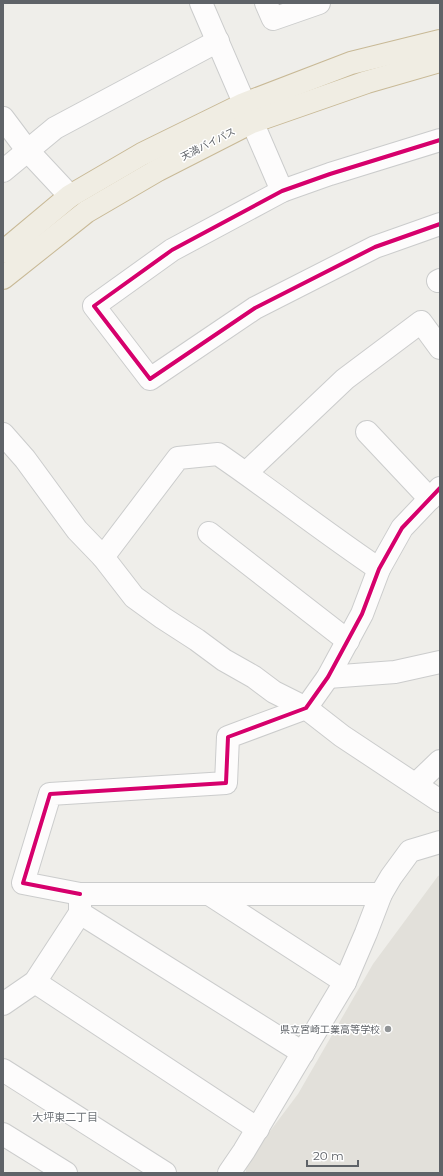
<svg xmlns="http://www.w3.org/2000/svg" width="443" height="1176" font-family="Montserrat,'Noto Sans JP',sans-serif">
	<rect width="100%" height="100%" fill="#efeeea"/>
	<!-- education -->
	<path fill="#e2e0da" d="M 440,875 L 440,1173 L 246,1173 L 246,1163 L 298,1094 L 373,964 L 438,876 Z"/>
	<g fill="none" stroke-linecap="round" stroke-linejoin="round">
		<!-- minor casing -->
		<g stroke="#cbcccc" stroke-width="24">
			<g id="minor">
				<path d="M 201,3 L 282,191"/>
				<path d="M 266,3 L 273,19 L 319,3"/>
				<path d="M 3,118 L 27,150 L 70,196"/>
				<path d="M 440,140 L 330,174 L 282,191 L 172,250 L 94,306 L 150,379 L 255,308 L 375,247 L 440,224"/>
				<path d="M 3,171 L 55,128 L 218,41"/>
				<path d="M 438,281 L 440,280"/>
				<path d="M 367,432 L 430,499"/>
				<path d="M 3,434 L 25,459 L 77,530 L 103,557 L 134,597 L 163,618 L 197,640 L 224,660 L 254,677 L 274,692 L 306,708 L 342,736 L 440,801"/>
				<path d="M 246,473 L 345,379 L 421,322 L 440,348"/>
				<path d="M 209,533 L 348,641"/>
				<path d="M 103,557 L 178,458 L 218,454 C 272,491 324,532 379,569"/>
				<path d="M 328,677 L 395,672 L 440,662"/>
				<path d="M 416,784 L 440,761"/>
				<path d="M 80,894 L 23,883 L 50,794 L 226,783 L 228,737 L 306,708 L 328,677 L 362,614 L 379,569 L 402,528 L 440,488"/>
				<path d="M 209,894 L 345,982"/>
				<path d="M 80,913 L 303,1053"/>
				<path d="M 35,982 L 258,1129"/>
				<path d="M 3,1004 L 35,982 L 80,913 L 80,894 L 381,894"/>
				<path d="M 3,1070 L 165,1173"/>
				<path d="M 3,1134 L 66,1173"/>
				<path d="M 229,1173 L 244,1151 L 345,982 L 366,933 L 381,894 L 391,877 L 410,851 L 440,842"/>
			</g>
		</g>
		<!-- highway casing -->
		<g stroke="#c8b996" stroke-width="24">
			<g id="highway">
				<path d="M 3,252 L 70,196 L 142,154 L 244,104 L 351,63 L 440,41"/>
				<path d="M 3,278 L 86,212 L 158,170 L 252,122 L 367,82 L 440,61"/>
			</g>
		</g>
		<!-- minor -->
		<use href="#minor" stroke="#fdfcfc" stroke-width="22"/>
		<!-- highway -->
		<use href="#highway" stroke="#f0ede3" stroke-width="22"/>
		<!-- cycleway casing -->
		<g stroke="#fff" stroke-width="6">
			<g id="cycleway">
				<path d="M 440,140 L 330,174 L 282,191 L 172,250 L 94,306 L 150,379 L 255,308 L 375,247 L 440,224"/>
				<path d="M 80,894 L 23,883 L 50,794 L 226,783 L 228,737 L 306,708 L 328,677 L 362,614 L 379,569 L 402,528 L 440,488"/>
			</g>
		</g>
		<!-- cycleway -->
		<use href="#cycleway" stroke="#d6006c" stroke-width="4"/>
	</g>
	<!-- markers -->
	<circle fill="#919496" stroke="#fff" stroke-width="1.5" cx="388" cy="1029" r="4"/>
	<g text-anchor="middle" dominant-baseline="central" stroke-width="3" stroke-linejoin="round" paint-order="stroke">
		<!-- street labels -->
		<g font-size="10" fill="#5f6368" stroke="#fff">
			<text transform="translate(208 144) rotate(-27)">天満バイパス</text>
		</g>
		<!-- poi labels -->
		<g font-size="10" fill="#5f6368" stroke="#fff" text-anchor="end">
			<text x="380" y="1029">県立宮崎工業高等学校</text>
		</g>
		<!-- neighbourhood labels -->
		<g font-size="11" fill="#70757a" stroke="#fff">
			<text x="65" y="1117">大坪東二丁目</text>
		</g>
	</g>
	<!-- border -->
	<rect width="443" height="1176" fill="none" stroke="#5f6368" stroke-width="8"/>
	<!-- scale -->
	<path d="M307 1160v6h51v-6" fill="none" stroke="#5f6368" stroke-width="2"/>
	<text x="313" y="1160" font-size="12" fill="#5f6368" stroke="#ffffff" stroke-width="3" paint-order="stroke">20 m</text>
</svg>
